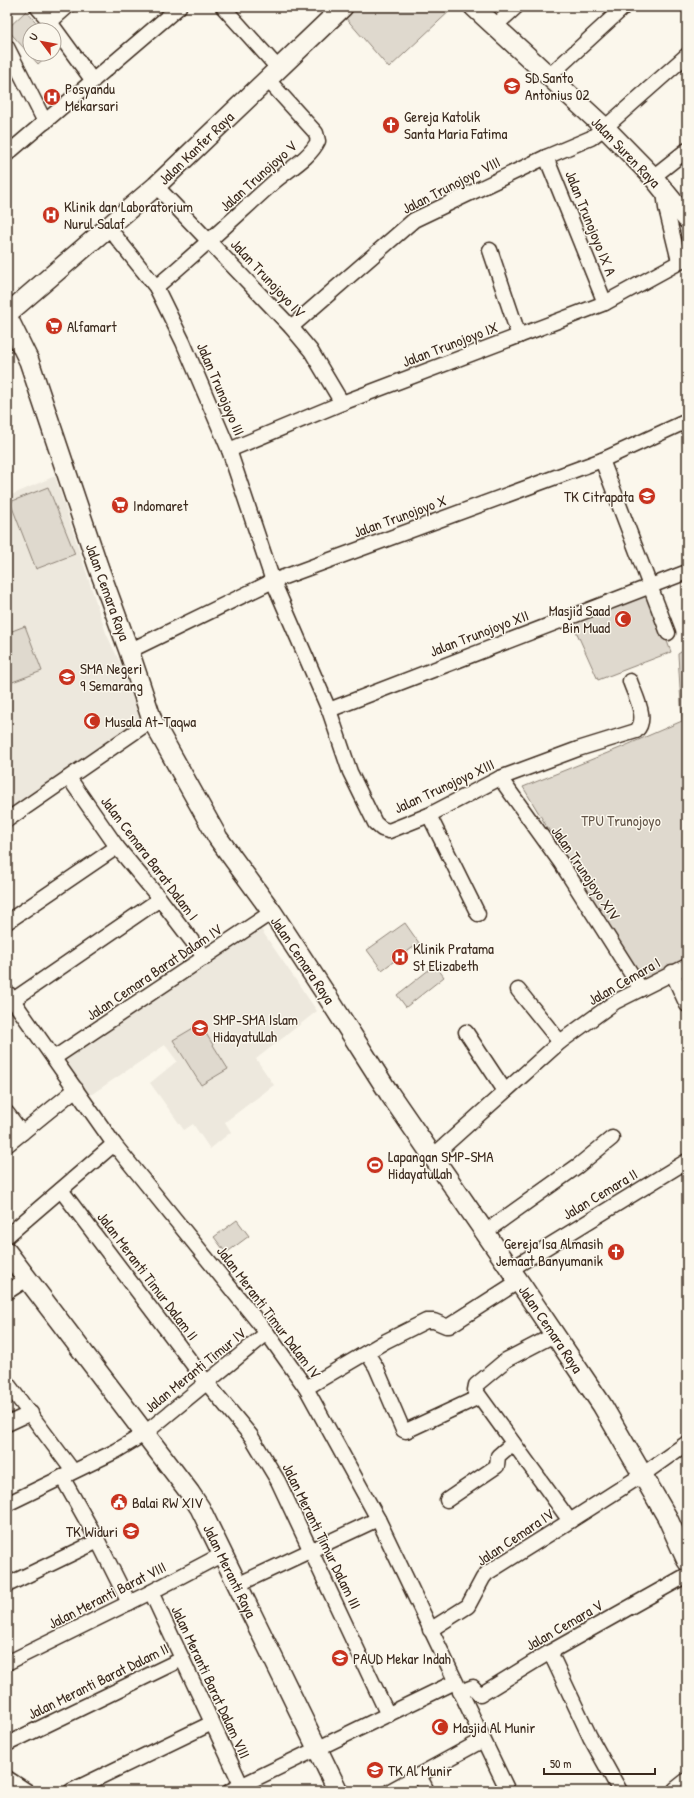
<svg xmlns="http://www.w3.org/2000/svg" width="694" height="1798" font-family="'Patrick Hand',sans-serif">
	<rect width="100%" height="100%" fill="#fbf7ec"/>
	<filter id="ink" filterUnits="userSpaceOnUse"><feTurbulence type="fractalNoise" baseFrequency=".025" numOctaves="2"/><feDisplacementMap in="SourceGraphic" scale="8" xChannelSelector="R" yChannelSelector="G"/><feConvolveMatrix kernelMatrix="1 2 1 2 8 2 1 2 1" color-interpolation-filters="sRGB"/></filter>
	<g filter="url(#ink)">
		<!-- built -->
		<g fill="#ede8dd">
			<path d="M 55,476 L 106,633 L 147,720 L 7,817 L 7,497 Z"/>
			<path d="M 258,925 L 317,1011 L 256,1059 L 274,1085 L 225,1122 L 231,1132 L 210,1149 L 193,1124 L 184,1130 L 150,1083 L 177,1061 L 165,1045 L 89,1096 L 62,1057 Z"/>
		</g>
		<!-- green -->
		<g fill="#dfd9ce" stroke="#8d8276">
			<path d="M 352,7 L 454,7 L 389,68 L 344,16 Z"/>
			<path d="M 26,11 L 43,30 L 30,30 L 30,54 L 49,54 L 38,64 L 7,29 Z"/>
			<path d="M 48,487 L 75,554 L 36,569 L 10,502 Z"/>
			<path d="M 648,589 L 671,652 L 598,680 L 572,622 Z"/>
			<path d="M 25,626 L 42,671 L 7,684 L 7,633 Z"/>
			<path d="M 687,648 L 687,961 L 643,981 L 620,948 L 523,787 L 620,748 L 682,721 L 678,654 Z"/>
			<path d="M 405,923 L 419,943 L 382,970 L 367,950 Z"/>
			<path d="M 435,965 L 444,977 L 406,1007 L 397,995 Z"/>
			<path d="M 200,1024 L 228,1069 L 201,1085 L 173,1040 Z"/>
			<path d="M 237,1220 L 249,1236 L 226,1253 L 214,1237 Z"/>
		</g>
		<g fill="none" stroke-linecap="round" stroke-linejoin="round">
			<!-- street casing -->
			<g stroke="#3b2a1e" stroke-width="17">
				<g id="street">
					<path d="M 37,7 L 50,22 L 93,81"/>
					<path d="M 223,7 L 278,68"/>
					<path d="M 50,22 L 67,7"/>
					<path d="M 495,26 L 516,7"/>
					<path d="M 7,47 L 45,122"/>
					<path d="M 549,76 L 624,7"/>
					<path d="M 7,154 L 179,7"/>
					<path d="M 546,157 L 605,303"/>
					<path d="M 653,177 L 687,150"/>
					<path d="M 156,186 L 291,327 L 311,351 L 342,403"/>
					<path d="M 664,192 L 666,208 L 679,261"/>
					<path d="M 108,227 L 156,287 L 183,342 L 229,450 L 273,581 L 329,710 L 350,772 L 375,823 L 382,829 L 389,831 L 429,815 L 500,778 L 578,749 L 636,731 C 649,719 635,696 630,681"/>
					<path d="M 490,250 L 519,336"/>
					<path d="M 156,287 C 197,253 235,217 274,182 C 289,169 310,158 318,141 L 316,133 L 267,79"/>
					<path d="M 291,327 L 414,220 L 546,157 L 591,138 L 609,124 L 687,55"/>
					<path d="M 229,450 L 342,403 L 605,303 L 687,258"/>
					<path d="M 602,460 L 668,633"/>
					<path d="M 129,651 L 273,581 L 602,460 L 687,421"/>
					<path d="M 329,710 L 687,572"/>
					<path d="M 69,778 L 117,847 L 160,899 L 205,958"/>
					<path d="M 500,778 L 561,863 L 641,989"/>
					<path d="M 429,815 L 478,914"/>
					<path d="M 7,820 L 152,720"/>
					<path d="M 7,922 L 117,847"/>
					<path d="M 672,972 L 687,1005"/>
					<path d="M 518,990 L 560,1042"/>
					<path d="M 7,992 L 114,1144 L 267,1333 L 306,1388 L 378,1519 L 508,1791"/>
					<path d="M 13,1000 L 160,899"/>
					<path d="M 466,1032 L 505,1091"/>
					<path d="M 54,1058 L 272,912"/>
					<path d="M 7,1113 L 22,1133"/>
					<path d="M 7,1145 L 76,1089"/>
					<path d="M 432,1157 L 560,1042 L 615,1002 L 687,966"/>
					<path d="M 61,1190 L 207,1383 L 251,1436 L 278,1481 L 388,1715"/>
					<path d="M 485,1232 L 579,1165 L 612,1138"/>
					<path d="M 7,1236 L 114,1144"/>
					<path d="M 511,1269 L 687,1161"/>
					<path d="M 7,1292 L 27,1279"/>
					<path d="M 554,1335 L 506,1360 L 476,1385 L 475,1390 L 570,1521 L 642,1475 L 687,1443"/>
					<path d="M 367,1353 L 376,1367 L 403,1430 L 406,1431 L 479,1397"/>
					<path d="M 7,1383 L 73,1471"/>
					<path d="M 306,1388 L 386,1341 L 426,1321 L 434,1321 L 446,1326 L 449,1326 L 519,1281"/>
					<path d="M 7,1424 L 31,1413"/>
					<path d="M 62,1477 L 98,1541 L 129,1603"/>
					<path d="M 447,1500 L 497,1466 L 498,1456 L 513,1443"/>
					<path d="M 7,1504 L 116,1451 L 144,1434 L 267,1333"/>
					<path d="M 7,1585 L 98,1541"/>
					<path d="M 237,1585 L 378,1519"/>
					<path d="M 151,1592 L 244,1791"/>
					<path d="M 430,1630 L 468,1606 L 483,1578 L 487,1573 L 570,1521"/>
					<path d="M 550,1652 L 590,1737 L 620,1791"/>
					<path d="M 7,1663 L 151,1592 L 223,1554"/>
					<path d="M 460,1692 L 473,1687 L 480,1695 L 550,1652 L 687,1575"/>
					<path d="M 7,1744 L 182,1659"/>
					<path d="M 419,1775 L 427,1791"/>
					<path d="M 7,1778 L 27,1791"/>
					<path d="M 71,1791 L 212,1723"/>
					<path d="M 230,1791 L 455,1682"/>
					<path d="M 390,1791 L 483,1740"/>
				</g>
			</g>
			<!-- secondary casing -->
			<g stroke="#3b2a1e" stroke-width="22">
				<g id="secondary">
					<path d="M 474,7 L 605,128 L 653,177 L 687,219"/>
					<path d="M 7,314 L 156,186 L 343,7"/>
					<path d="M 7,316 L 29,361 L 98,566 L 129,651 L 152,720 L 218,838 L 272,912 L 329,999 L 389,1093 L 524,1289 L 602,1405 L 667,1517 L 687,1561"/>
					<path d="M 7,1252 L 190,1493 L 200,1508 L 338,1791"/>
					<path d="M 677,1791 L 687,1783"/>
				</g>
			</g>
			<!-- street -->
			<use href="#street" stroke="#fbf7ec" stroke-width="14"/>
			<!-- secondary -->
			<use href="#secondary" stroke="#fbf7ec" stroke-width="19"/>
		</g>
	</g>
	<!-- icons -->
	<defs>
		<g id="school-disc" transform="scale(0.9)"><circle r="9.5" fill="#c8321e" stroke="#fbf7ec"/><path d="M0-5L7-2L0 1L-7-2ZM-4 1L0 2.5L4 1V4Q0 6-4 4Z" fill="#fff"/></g>
		<g id="hospital-disc" transform="scale(0.9)"><circle r="9.5" fill="#c8321e" stroke="#fbf7ec"/><path d="M-5-5h3v3.5h4V-5h3V5h-3V1.5h-4V5h-3Z" fill="#fff"/></g>
		<g id="church-disc" transform="scale(0.9)"><circle r="9.5" fill="#c8321e" stroke="#fbf7ec"/><path d="M-1.2-6h2.4v3.5h3.3v2.4h-3.3V6h-2.4V-.1h-3.3v-2.4h3.3Z" fill="#fff"/></g>
		<g id="supermarket-disc" transform="scale(0.9)"><circle r="9.5" fill="#c8321e" stroke="#fbf7ec"/><path d="M-6-5.5h2.5l.6 2H6L4.5 2H-2.5L-4.4-4H-6ZM-1.5 3.2a1.3 1.3 0 1 0 .1 0ZM3 3.2a1.3 1.3 0 1 0 .1 0Z" fill="#fff"/></g>
		<g id="mosque-disc" transform="scale(0.9)"><circle r="9.5" fill="#c8321e" stroke="#fbf7ec"/><path d="M3.5-4.9A6 6 0 1 0 3.5 4.9A5 5 0 1 1 3.5-4.9Z" fill="#fff"/></g>
		<g id="stadium-disc" transform="scale(0.9)"><circle r="9.5" fill="#c8321e" stroke="#fbf7ec"/><path d="M0-5a6.5 5 0 1 0 0 10a6.5 5 0 1 0 0-10ZM-3.5-1.8h7v3.6h-7Z" fill="#fff"/></g>
		<g id="civic-disc" transform="scale(0.9)"><circle r="9.5" fill="#c8321e" stroke="#fbf7ec"/><path d="M-.6-6.5H3V-4.5H.6V-3L4-1V1h2V6H-6V1h2V-1L-.6-3ZM-1.2 2.5V6h2.4V2.5Z" fill="#fff"/></g>
	</defs>
	<g fill-rule="evenodd">
		<use href="#school-disc" x="512" y="86"/>
		<use href="#hospital-disc" x="52" y="97"/>
		<use href="#church-disc" x="391" y="125"/>
		<use href="#hospital-disc" x="51" y="215"/>
		<use href="#supermarket-disc" x="54" y="326"/>
		<use href="#school-disc" x="647" y="496"/>
		<use href="#supermarket-disc" x="120" y="505"/>
		<use href="#mosque-disc" x="623" y="619"/>
		<use href="#school-disc" x="67" y="677"/>
		<use href="#mosque-disc" x="92" y="721"/>
		<use href="#hospital-disc" x="400" y="957"/>
		<use href="#school-disc" x="200" y="1028"/>
		<use href="#stadium-disc" x="375" y="1165"/>
		<use href="#church-disc" x="616" y="1252"/>
		<use href="#civic-disc" x="119" y="1502"/>
		<use href="#school-disc" x="131" y="1531"/>
		<use href="#school-disc" x="340" y="1658"/>
		<use href="#mosque-disc" x="440" y="1727"/>
		<use href="#school-disc" x="375" y="1770"/>
	</g>
	<g text-anchor="middle" dominant-baseline="central" stroke-width="3" stroke-linejoin="round" paint-order="stroke">
		<!-- poi labels -->
		<g font-size="15" fill="#3b2a1e" stroke="#fbf7ec" text-anchor="start">
			<text x="525" y="77">SD Santo<tspan x="525" dy="17">Antonius 02</tspan></text>
			<text x="65" y="88">Posyandu<tspan x="65" dy="17">Mekarsari</tspan></text>
			<text x="404" y="116">Gereja Katolik<tspan x="404" dy="17">Santa Maria Fatima</tspan></text>
			<text x="64" y="206">Klinik dan Laboratorium<tspan x="64" dy="17">Nurul Salaf</tspan></text>
			<text x="67" y="326">Alfamart</text>
			<text x="634" y="496" text-anchor="end">TK Citrapata</text>
			<text x="133" y="505">Indomaret</text>
			<text x="610" y="610" text-anchor="end">Masjid Saad<tspan x="610" dy="17">Bin Muad</tspan></text>
			<text x="80" y="668">SMA Negeri<tspan x="80" dy="17">9 Semarang</tspan></text>
			<text x="105" y="721">Musala At-Taqwa</text>
			<text x="413" y="948">Klinik Pratama<tspan x="413" dy="17">St Elizabeth</tspan></text>
			<text x="213" y="1019">SMP-SMA Islam<tspan x="213" dy="17">Hidayatullah</tspan></text>
			<text x="388" y="1156">Lapangan SMP-SMA<tspan x="388" dy="17">Hidayatullah</tspan></text>
			<text x="603" y="1243" text-anchor="end">Gereja Isa Almasih<tspan x="603" dy="17">Jemaat Banyumanik</tspan></text>
			<text x="132" y="1502">Balai RW XIV</text>
			<text x="118" y="1531" text-anchor="end">TK Widuri</text>
			<text x="353" y="1658">PAUD Mekar Indah</text>
			<text x="453" y="1727">Masjid Al Munir</text>
			<text x="388" y="1770">TK Al Munir</text>
		</g>
		<!-- street labels -->
		<g font-size="15" fill="#3b2a1e" stroke="#fbf7ec">
			<text transform="translate(196 148) rotate(-44)">Jalan Kanfer Raya</text>
			<text transform="translate(626 152) rotate(46)">Jalan Suren Raya</text>
			<text transform="translate(258 176) rotate(-42)">Jalan Trunojoyo V</text>
			<text transform="translate(451 185) rotate(-27)">Jalan Trunojoyo VIII</text>
			<text transform="translate(591 223) rotate(68)">Jalan Trunojoyo IX A</text>
			<text transform="translate(268 278) rotate(47)">Jalan Trunojoyo IV</text>
			<text transform="translate(450 344) rotate(-21)">Jalan Trunojoyo IX</text>
			<text transform="translate(221 389) rotate(67)">Jalan Trunojoyo III</text>
			<text transform="translate(400 516) rotate(-20)">Jalan Trunojoyo X</text>
			<text transform="translate(108 592) rotate(70)">Jalan Cemara Raya</text>
			<text transform="translate(479 633) rotate(-21)">Jalan Trunojoyo XII</text>
			<text transform="translate(444 786) rotate(-25)">Jalan Trunojoyo XIII</text>
			<text transform="translate(150 858) rotate(53)">Jalan Cemara Barat Dalam I</text>
			<text transform="translate(586 873) rotate(56)">Jalan Trunojoyo XIV</text>
			<text transform="translate(303 960) rotate(56)">Jalan Cemara Raya</text>
			<text transform="translate(154 972) rotate(-34)">Jalan Cemara Barat Dalam IV</text>
			<text transform="translate(624 981) rotate(-30)">Jalan Cemara I</text>
			<text transform="translate(600 1194) rotate(-31)">Jalan Cemara II</text>
			<text transform="translate(148 1276) rotate(53)">Jalan Meranti Timur Dalam II</text>
			<text transform="translate(269 1312) rotate(53)">Jalan Meranti Timur Dalam IV</text>
			<text transform="translate(551 1329) rotate(56)">Jalan Cemara Raya</text>
			<text transform="translate(195 1370) rotate(-39)">Jalan Meranti Timur IV</text>
			<text transform="translate(322 1536) rotate(64)">Jalan Meranti Timur Dalam III</text>
			<text transform="translate(515 1537) rotate(-34)">Jalan Cemara IV</text>
			<text transform="translate(230 1571) rotate(64)">Jalan Meranti Raya</text>
			<text transform="translate(107 1595) rotate(-27)">Jalan Meranti Barat VIII</text>
			<text transform="translate(564 1625) rotate(-30)">Jalan Cemara V</text>
			<text transform="translate(98 1681) rotate(-26)">Jalan Meranti Barat Dalam II</text>
			<text transform="translate(211 1682) rotate(65)">Jalan Meranti Barat Dalam VIII</text>
		</g>
		<!-- park labels -->
		<g font-size="15" fill="#64564a" stroke="#fbf7ec">
			<text x="621" y="820">TPU Trunojoyo</text>
		</g>
	</g>
	<!-- margin -->
	<rect width="694" height="1798" fill="none" stroke="#fbf7ec" stroke-width="24"/>
	<rect x="12" y="12" width="670" height="1774" fill="none" stroke="#3b2a1e" stroke-width="1.5" filter="url(#ink)"/>
	<!-- north arrow -->
	<g transform="translate(42 42) rotate(302)"><circle r="19" fill="#fbf7ec" stroke="#aea59a"/>
	<path d="M0-3L7 15L0 10L-7 15Z" fill="#c8321e"/>
	<text y="-6" font-size="11" font-weight="bold" text-anchor="middle" fill="#3b2a1e">U</text>
	</g>
	<!-- scale -->
	<path d="M544 1768v6h111v-6" fill="none" stroke="#3b2a1e" stroke-width="2"/>
	<text x="550" y="1768" font-size="12" fill="#3b2a1e" stroke="#fbf7ec" stroke-width="3" paint-order="stroke">50 m</text>
</svg>
